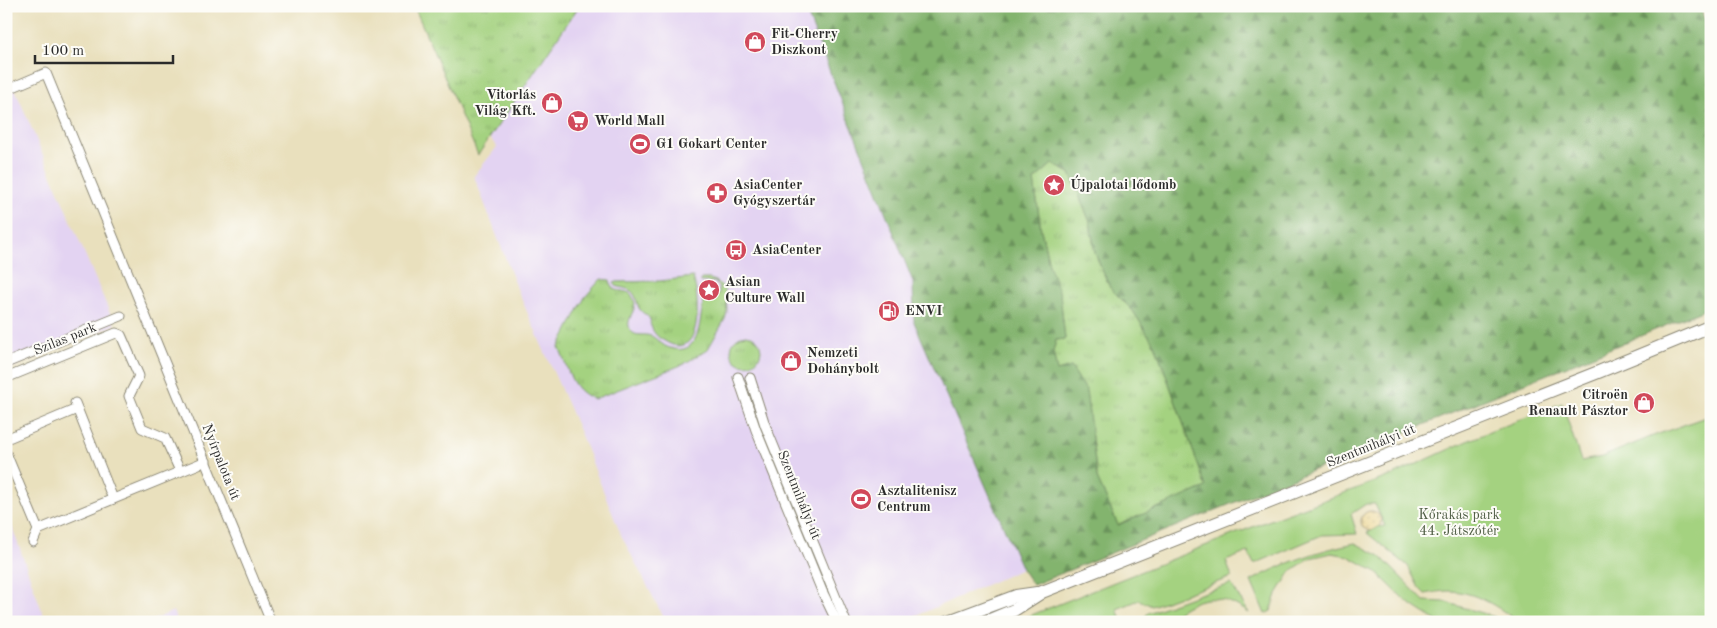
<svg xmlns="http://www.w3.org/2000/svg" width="1717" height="628" font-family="'Old Standard TT',serif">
	<defs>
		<pattern id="grass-tufts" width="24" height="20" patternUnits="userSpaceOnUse" patternTransform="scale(1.25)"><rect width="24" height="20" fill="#a4d280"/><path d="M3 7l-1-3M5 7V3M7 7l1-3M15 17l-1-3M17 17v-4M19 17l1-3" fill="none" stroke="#8db46f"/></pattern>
		<pattern id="forest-firs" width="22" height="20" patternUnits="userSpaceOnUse" patternTransform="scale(1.25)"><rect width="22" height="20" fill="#83b46e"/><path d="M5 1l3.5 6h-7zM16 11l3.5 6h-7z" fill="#6b935b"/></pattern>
		<pattern id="sand-dots" width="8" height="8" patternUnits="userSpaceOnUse" patternTransform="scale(1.25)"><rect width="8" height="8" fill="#eeda9e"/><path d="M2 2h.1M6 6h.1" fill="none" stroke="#cb8" stroke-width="1.8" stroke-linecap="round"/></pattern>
	</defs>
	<rect width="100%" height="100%" fill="#fdfcf7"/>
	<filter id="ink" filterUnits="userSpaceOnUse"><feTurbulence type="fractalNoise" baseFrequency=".02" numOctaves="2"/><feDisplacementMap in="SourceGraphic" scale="10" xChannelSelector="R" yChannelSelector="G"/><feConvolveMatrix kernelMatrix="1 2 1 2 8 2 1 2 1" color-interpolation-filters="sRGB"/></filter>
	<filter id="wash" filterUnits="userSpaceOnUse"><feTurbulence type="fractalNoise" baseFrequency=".0096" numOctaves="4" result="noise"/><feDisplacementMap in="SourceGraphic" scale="20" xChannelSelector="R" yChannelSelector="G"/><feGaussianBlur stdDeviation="1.12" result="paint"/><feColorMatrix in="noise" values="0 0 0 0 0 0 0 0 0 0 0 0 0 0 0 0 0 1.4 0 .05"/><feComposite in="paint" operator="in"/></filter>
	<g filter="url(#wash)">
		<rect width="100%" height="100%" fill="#e9e0bd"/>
		<!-- built -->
		<g fill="#e3d3f2">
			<path d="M 579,6 L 804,6 L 913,282 L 914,322 L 1022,569 L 902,622 L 666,622 L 621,535 L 581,435 L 518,291 L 474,176 L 497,147 L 490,138 Z"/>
			<path d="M 6,68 L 115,325 L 6,370 Z"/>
			<path d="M 6,510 L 46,622 L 6,622 Z"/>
			<path d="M 173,611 L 177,622 L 149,622 Z"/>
		</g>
		<!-- grass -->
		<g fill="url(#grass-tufts)" stroke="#687e56">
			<path d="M 414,6 L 579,6 L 478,155 Z"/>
			<path d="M 1052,164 L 1070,173 L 1090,222 L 1095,253 L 1110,288 L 1133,311 L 1156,347 L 1206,487 L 1118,525 L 1097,478 L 1086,390 L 1071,367 L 1057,371 L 1053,352 L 1056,340 L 1065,339 L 1060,294 L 1049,265 L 1041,230 L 1034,180 Z"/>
			<path d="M 693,277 C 700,298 703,366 663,340 C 657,337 653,332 651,326 C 649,321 652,323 649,318 C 647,314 641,313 639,308 C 636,302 637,296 631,291 C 627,288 621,288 616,286 L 614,282 L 660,281 Z"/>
			<path d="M 601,279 L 610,280 C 613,297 625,286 632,296 C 641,309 624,318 630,329 C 634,338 643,333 651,336 C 657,338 662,346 670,348 C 700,357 699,323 703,304 L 702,300 L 704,298 L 719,294 L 719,287 L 716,282 L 701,282 L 701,279 L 710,279 L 716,281 L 723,287 L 726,294 L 727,312 L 725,319 L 708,349 L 684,364 L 594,399 C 569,390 569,368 559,347 L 585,297 Z"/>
			<circle cx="746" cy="350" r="15"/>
		</g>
		<!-- forest -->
		<path fill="url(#forest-firs)" stroke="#57704c" fill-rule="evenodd" d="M 804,6 L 1699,6 L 1706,23 L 1711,28 L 1711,307 L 1033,585 L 1022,569 L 914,322 L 913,282 ZM 1052,164 L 1070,173 L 1090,222 L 1095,253 L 1110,288 L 1133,311 L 1156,347 L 1206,487 L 1118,525 L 1097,478 L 1086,390 L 1071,367 L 1057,371 L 1053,352 L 1056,340 L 1065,339 L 1060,294 L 1049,265 L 1041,230 L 1034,180 Z"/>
		<!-- sand -->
		<circle fill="url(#sand-dots)" stroke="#8c8264" cx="1371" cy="521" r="10"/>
		<!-- park -->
		<g fill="#a4d280" stroke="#687e56">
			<path d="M 1562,403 L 1581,461 L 1602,457 L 1653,436 L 1711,415 L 1711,622 L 1519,622 C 1498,607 1475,591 1448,591 C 1441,591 1432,593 1425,594 L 1419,588 L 1408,566 L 1367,533 L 1378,527 L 1385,526 L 1375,504 L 1366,504 L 1351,514 L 1357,534 L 1322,535 L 1254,564 L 1248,552 L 1226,561 L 1232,577 L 1152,606 L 1139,600 L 1117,609 L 1122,622 L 1014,622 L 1265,522 L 1393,475 L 1467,441 Z"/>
			<path d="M 1355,543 L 1380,556 L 1424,601 L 1445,602 L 1495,617 L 1500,622 L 1438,622 L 1407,602 L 1375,571 L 1348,556 L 1332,553 L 1310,558 L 1291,571 L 1275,597 L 1271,611 L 1265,614 L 1251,581 C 1283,563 1319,550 1355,543 Z"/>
			<path d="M 1231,584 L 1249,613 C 1224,596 1206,593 1180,610 C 1175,613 1169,620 1164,622 C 1158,624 1148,622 1141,622 L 1148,613 L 1200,594 Z"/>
		</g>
	</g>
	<g filter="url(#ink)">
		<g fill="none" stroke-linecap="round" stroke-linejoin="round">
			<!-- minor casing -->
			<g stroke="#8a8674" stroke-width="11">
				<g id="minor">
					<path d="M 6,90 L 46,73 L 271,622"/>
					<path d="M 6,363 L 121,316"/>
					<path d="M 738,377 L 756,430 L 822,591 L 837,622"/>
					<path d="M 6,378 L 116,333 L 121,335 L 139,376 L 129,396 L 142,428 L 165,438 L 180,471"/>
					<path d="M 750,378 L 765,425 L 846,622"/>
					<path d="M 75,403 L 113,499"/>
					<path d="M 6,439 L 77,409"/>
					<path d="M 6,453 L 38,530"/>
					<path d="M 33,542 L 38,530 L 206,461"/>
				</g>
			</g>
			<!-- secondary casing -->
			<g stroke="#8a8674" stroke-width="14">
				<g id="secondary">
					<path d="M 946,622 L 1016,596 L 1037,593"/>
					<path d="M 985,622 L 1014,610 L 1042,592 L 1596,373 L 1711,326"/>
				</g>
			</g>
			<!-- minor -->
			<use href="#minor" stroke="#fff" stroke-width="9"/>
			<!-- secondary -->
			<use href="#secondary" stroke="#fff" stroke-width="12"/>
		</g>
	</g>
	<!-- icons -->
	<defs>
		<g id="shop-disc" transform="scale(1.125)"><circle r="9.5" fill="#d1495b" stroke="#fdfcf7"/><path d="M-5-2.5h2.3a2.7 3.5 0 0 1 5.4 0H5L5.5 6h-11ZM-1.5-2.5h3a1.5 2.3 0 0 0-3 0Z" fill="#fff"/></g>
		<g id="supermarket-disc" transform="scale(1.125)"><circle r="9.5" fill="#d1495b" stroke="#fdfcf7"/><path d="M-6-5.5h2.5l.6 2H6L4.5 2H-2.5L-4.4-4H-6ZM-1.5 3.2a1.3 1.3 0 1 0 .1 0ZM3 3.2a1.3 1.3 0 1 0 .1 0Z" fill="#fff"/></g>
		<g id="stadium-disc" transform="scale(1.125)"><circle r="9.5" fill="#d1495b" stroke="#fdfcf7"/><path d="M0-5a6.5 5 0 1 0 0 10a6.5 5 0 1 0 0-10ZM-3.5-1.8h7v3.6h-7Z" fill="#fff"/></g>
		<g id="sight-disc" transform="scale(1.125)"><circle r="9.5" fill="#d1495b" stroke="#fdfcf7"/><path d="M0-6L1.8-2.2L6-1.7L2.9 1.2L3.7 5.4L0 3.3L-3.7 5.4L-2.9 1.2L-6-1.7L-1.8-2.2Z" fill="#fff"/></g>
		<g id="pharmacy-disc" transform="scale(1.125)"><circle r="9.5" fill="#d1495b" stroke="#fdfcf7"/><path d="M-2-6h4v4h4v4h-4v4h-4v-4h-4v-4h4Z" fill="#fff"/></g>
		<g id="bus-disc" transform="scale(1.125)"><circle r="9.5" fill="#d1495b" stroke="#fdfcf7"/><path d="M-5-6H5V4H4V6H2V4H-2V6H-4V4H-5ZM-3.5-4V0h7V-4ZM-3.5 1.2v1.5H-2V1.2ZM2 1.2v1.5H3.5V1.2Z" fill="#fff"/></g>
		<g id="fuel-disc" transform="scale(1.125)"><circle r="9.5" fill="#d1495b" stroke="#fdfcf7"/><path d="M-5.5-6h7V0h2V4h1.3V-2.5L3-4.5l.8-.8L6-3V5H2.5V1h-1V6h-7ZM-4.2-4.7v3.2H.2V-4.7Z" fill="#fff"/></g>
	</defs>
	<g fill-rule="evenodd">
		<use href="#shop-disc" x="755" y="42"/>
		<use href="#shop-disc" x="552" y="103"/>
		<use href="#supermarket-disc" x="578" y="121"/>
		<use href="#stadium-disc" x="640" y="144"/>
		<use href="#sight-disc" x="1054" y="185"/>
		<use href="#pharmacy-disc" x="717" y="193"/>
		<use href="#bus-disc" x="736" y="250"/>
		<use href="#sight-disc" x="709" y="290"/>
		<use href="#fuel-disc" x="889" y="311"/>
		<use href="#shop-disc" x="791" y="361"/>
		<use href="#shop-disc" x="1644" y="403"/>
		<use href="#stadium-disc" x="861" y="499"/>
	</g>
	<g text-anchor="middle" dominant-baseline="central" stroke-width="4" stroke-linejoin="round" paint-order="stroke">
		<!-- poi labels -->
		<g font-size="14" font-weight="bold" fill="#2b2b2b" stroke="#fdfcf7" text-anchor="start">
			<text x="771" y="34">Fit-Cherry<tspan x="771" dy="16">Diszkont</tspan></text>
			<text x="536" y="95" text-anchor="end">Vitorlás<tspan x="536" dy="16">Világ Kft.</tspan></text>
			<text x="594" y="121">World Mall</text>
			<text x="656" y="144">G1 Gokart Center</text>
			<text x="733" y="185">AsiaCenter<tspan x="733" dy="16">Gyógyszertár</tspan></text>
			<text x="1070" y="185">Újpalotai lődomb</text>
			<text x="752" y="250">AsiaCenter</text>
			<text x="725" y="282">Asian<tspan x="725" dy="16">Culture Wall</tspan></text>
			<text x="905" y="311">ENVI</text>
			<text x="807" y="353">Nemzeti<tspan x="807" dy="16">Dohánybolt</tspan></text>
			<text x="1628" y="395" text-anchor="end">Citroën<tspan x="1628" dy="16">Renault Pásztor</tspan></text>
			<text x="877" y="491">Asztalitenisz<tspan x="877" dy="16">Centrum</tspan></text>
		</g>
		<!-- street labels -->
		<g font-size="14" fill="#2b2b2b" stroke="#fdfcf7">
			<text transform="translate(65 339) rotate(-22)">Szilas park</text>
			<text transform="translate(1371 446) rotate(-22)">Szentmihályi út</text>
			<text transform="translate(221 462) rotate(68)">Nyírpalota út</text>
			<text transform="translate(799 495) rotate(68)">Szentmihályi út</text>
		</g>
		<!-- park labels -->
		<g font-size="14" fill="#4f5d44" stroke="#fdfcf7">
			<text x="1459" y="515">Kőrakás park<tspan x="1459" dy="16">44. Játszótér</tspan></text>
		</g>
	</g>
	<!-- margin -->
	<rect width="1717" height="628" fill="none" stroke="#fdfcf7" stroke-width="25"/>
	<!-- scale -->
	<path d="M35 55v8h138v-8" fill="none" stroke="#2b2b2b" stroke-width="2.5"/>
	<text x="42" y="55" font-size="15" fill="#2b2b2b" stroke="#fdfcf7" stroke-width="4" paint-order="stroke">100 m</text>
</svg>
